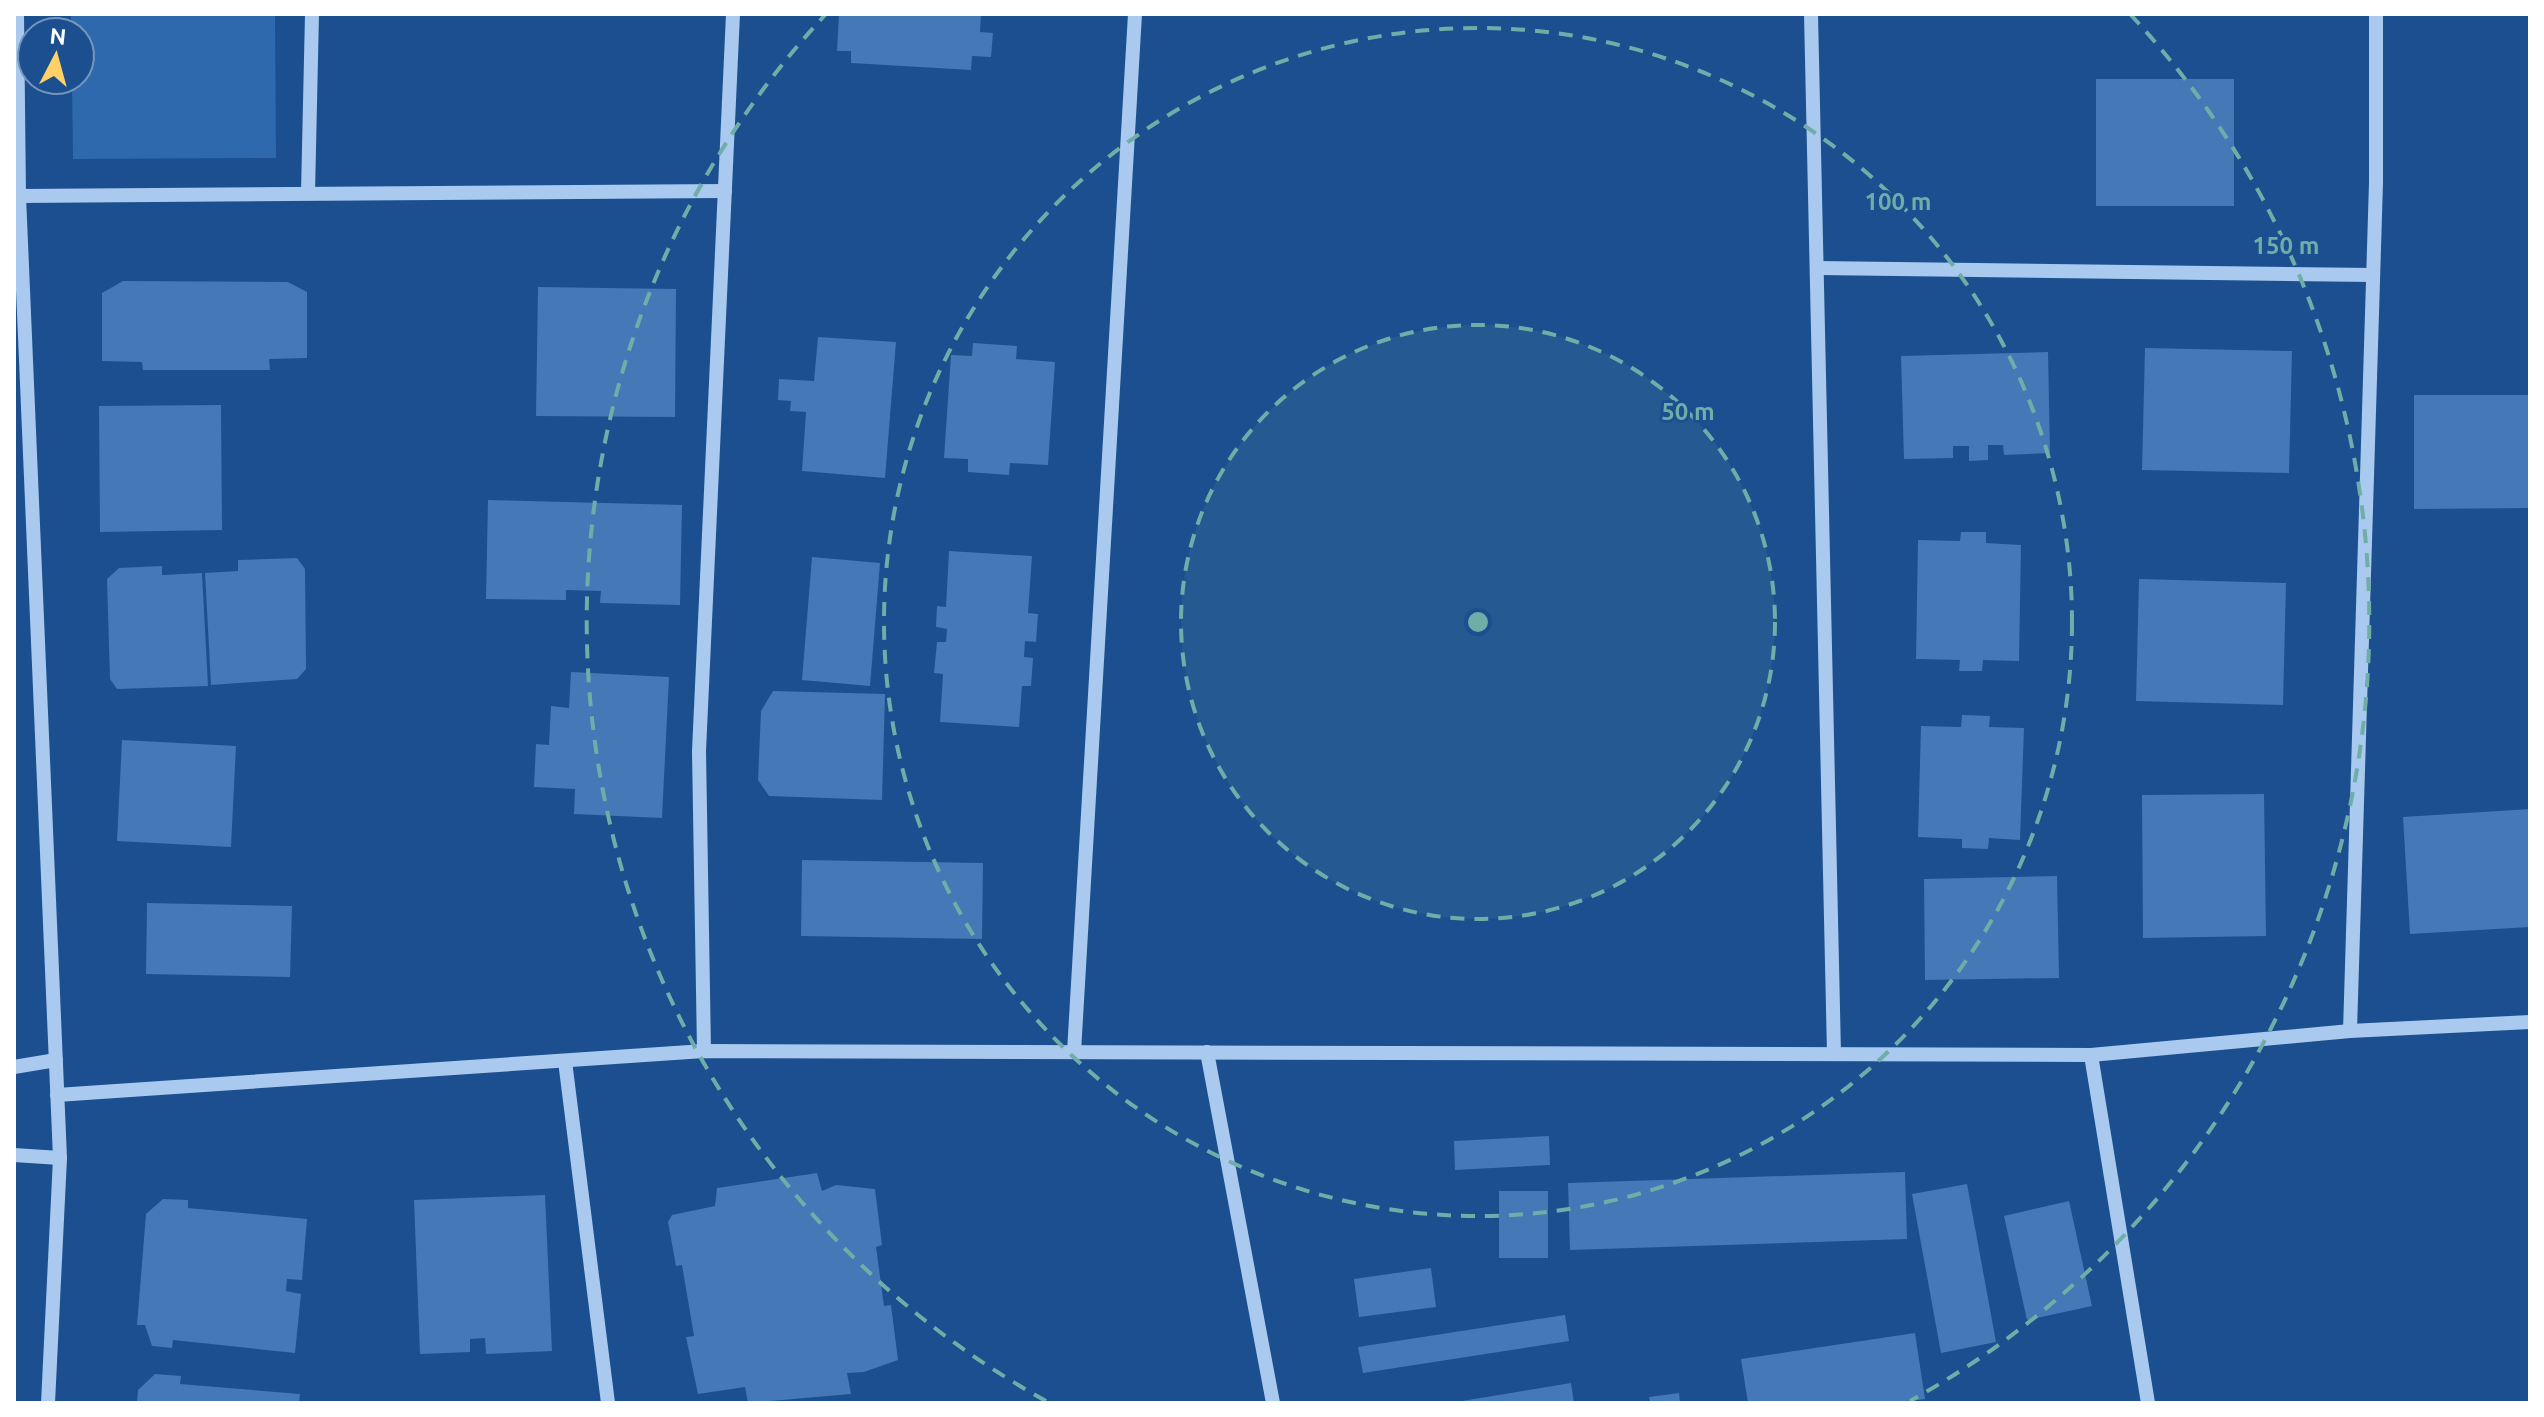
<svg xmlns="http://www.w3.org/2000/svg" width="2544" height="1417" font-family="Ubuntu,sans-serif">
	<rect width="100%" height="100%" fill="#1b4f8f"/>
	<!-- green -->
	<path fill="#2e69ad" d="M 71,14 L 275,14 L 276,158 L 73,159 L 72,80 L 80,80 L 80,32 L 71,32 Z"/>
	<!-- building -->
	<g fill="#4478b7">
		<path d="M 839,14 L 981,14 L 980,32 L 993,33 L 991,57 L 972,56 L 971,70 L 851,63 L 851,51 L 837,51 Z"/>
		<rect x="2096" y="79" width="138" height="127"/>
		<path d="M 123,281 L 288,282 L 307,292 L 307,358 L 269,359 L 270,370 L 143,370 L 142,362 L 102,361 L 102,293 Z"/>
		<path d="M 538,287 L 676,289 L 675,417 L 536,416 Z"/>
		<path d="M 818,337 L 896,342 L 885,478 L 802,471 L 806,412 L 790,411 L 791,401 L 778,400 L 779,379 L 814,381 Z"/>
		<path d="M 973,343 L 1017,346 L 1016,359 L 1055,362 L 1048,465 L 1010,463 L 1009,475 L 968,472 L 968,459 L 944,458 L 951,355 L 972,356 Z"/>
		<path d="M 2145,348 L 2292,351 L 2289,473 L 2142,470 Z"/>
		<path d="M 2048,352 L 2050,453 L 2004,455 L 2003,445 L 1988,445 L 1988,460 L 1969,461 L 1969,446 L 1953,446 L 1953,458 L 1904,459 L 1901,356 Z"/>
		<path d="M 2414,395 L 2530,395 L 2530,508 L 2414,509 Z"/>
		<path d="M 221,405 L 222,530 L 100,532 L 99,406 Z"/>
		<path d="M 488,500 L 682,505 L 680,605 L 600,603 L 601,591 L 566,590 L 566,600 L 486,599 Z"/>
		<path d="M 1961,532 L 1986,532 L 1986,543 L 2021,545 L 2019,661 L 1983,660 L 1982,671 L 1959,671 L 1960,660 L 1916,659 L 1918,540 L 1960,541 Z"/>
		<path d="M 949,551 L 1032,556 L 1028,613 L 1038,614 L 1036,642 L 1025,641 L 1024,657 L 1033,658 L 1031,686 L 1022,686 L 1019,727 L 940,722 L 943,674 L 934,673 L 937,642 L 946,642 L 947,629 L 936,627 L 937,606 L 946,607 Z"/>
		<path d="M 812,557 L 880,563 L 870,686 L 802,680 Z"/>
		<path d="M 297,558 L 305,569 L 306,669 L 297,679 L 211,685 L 205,573 L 238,571 L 238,560 Z"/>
		<path d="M 162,566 L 162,575 L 202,573 L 208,686 L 117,689 L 110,679 L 107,579 L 119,568 Z"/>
		<path d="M 2139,579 L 2286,583 L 2283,705 L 2136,701 Z"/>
		<path d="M 571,672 L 669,677 L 662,818 L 574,814 L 575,789 L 534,787 L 536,744 L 549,745 L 551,706 L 569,708 Z"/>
		<path d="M 773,691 L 885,694 L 882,800 L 769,796 L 758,780 L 761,711 Z"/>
		<path d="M 1962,715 L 1990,716 L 1989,727 L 2024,728 L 2020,840 L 1989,838 L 1988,849 L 1962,848 L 1962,839 L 1918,837 L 1921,726 L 1961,727 Z"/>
		<path d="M 122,740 L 236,746 L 231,847 L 117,841 Z"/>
		<path d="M 2264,794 L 2266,936 L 2143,938 L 2142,795 Z"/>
		<path d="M 2530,809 L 2530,927 L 2410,934 L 2403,817 Z"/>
		<path d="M 802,860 L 983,863 L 982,939 L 801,936 Z"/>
		<path d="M 2057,876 L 2059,978 L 1925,980 L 1924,879 Z"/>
		<path d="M 147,903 L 292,906 L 290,977 L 146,974 Z"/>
		<path d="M 1549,1136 L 1550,1165 L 1455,1170 L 1454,1141 Z"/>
		<path d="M 1905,1172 L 1907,1239 L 1570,1250 L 1568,1183 Z"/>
		<path d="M 817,1173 L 822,1191 L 836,1185 L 875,1189 L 882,1245 L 876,1247 L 884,1306 L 891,1305 L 898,1360 L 864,1372 L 847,1373 L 851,1394 L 748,1403 L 745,1387 L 698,1394 L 686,1337 L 694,1336 L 682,1265 L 676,1266 L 668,1222 L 672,1215 L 715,1206 L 717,1188 Z"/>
		<path d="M 1967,1184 L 1996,1342 L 1941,1353 L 1912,1194 Z"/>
		<rect x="1499" y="1191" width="49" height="67"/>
		<path d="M 545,1195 L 552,1351 L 486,1354 L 485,1338 L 470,1339 L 470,1352 L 420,1354 L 414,1200 Z"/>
		<path d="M 163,1199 L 188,1200 L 188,1208 L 307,1219 L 302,1280 L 287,1279 L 286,1291 L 301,1294 L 295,1353 L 173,1340 L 172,1348 L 152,1346 L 145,1325 L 137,1325 L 146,1214 Z"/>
		<path d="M 2069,1201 L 2092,1306 L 2027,1320 L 2004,1216 Z"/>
		<path d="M 1431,1268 L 1436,1307 L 1359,1317 L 1354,1279 Z"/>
		<path d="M 1565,1315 L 1569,1341 L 1363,1373 L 1358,1347 Z"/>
		<path d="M 1915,1333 L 1925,1399 L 1897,1403 L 1748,1403 L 1741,1359 Z"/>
		<path d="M 155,1374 L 181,1376 L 180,1384 L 300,1394 L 299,1403 L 137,1403 L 138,1390 Z"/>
		<path d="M 1571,1383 L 1574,1403 L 1463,1403 L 1462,1401 Z"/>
		<path d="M 1679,1393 L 1680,1403 L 1650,1403 L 1649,1397 Z"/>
	</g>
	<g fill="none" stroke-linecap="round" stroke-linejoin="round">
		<!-- minor -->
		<g stroke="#a9c9ee" stroke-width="14">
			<path d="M 17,14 L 19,196 L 60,1158 L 48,1403"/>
			<path d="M 1811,14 L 1834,1054"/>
			<path d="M 308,193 L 312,14"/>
			<path d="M 19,196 L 725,191"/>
			<path d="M 1817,268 L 2373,275"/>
			<path d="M 2350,1031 L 2376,183 L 2376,14"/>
			<path d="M 704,1051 L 699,751 L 733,14"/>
			<path d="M 1074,1052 L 1135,14"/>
			<path d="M 1207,1052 L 1273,1403"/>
			<path d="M 2091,1055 L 2148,1403"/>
			<path d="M 565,1061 L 608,1403"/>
			<path d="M 14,1067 L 56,1060"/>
			<path d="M 57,1095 L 704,1051 L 2091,1055 L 2350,1031 L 2530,1022"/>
			<path d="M 14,1155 L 60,1158"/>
		</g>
	</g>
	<!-- distance rings -->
	<circle cx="1478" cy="622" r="297" fill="#6fada8" fill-opacity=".12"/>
	<g fill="none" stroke="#6fada8" stroke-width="4" stroke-dasharray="14 10">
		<circle cx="1478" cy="622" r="297"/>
		<circle cx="1478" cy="622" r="594"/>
		<path d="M1046 1401A891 891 0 0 1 826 14M2130 14A891 891 0 0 1 1910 1401"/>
	</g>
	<circle cx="1478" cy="622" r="12" fill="#6fada8" stroke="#1b4f8f" stroke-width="4"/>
	<g font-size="24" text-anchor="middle" font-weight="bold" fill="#6fada8" stroke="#1b4f8f" stroke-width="6" stroke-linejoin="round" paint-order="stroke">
		<text x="1898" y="210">100 m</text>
		<text x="2286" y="254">150 m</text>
		<text x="1688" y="420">50 m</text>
	</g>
	<!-- border -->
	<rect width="2544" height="1417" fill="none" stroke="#ffffff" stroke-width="32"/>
	<!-- north arrow -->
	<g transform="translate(56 56) rotate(6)"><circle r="38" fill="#1b4f8f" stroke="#7695bc" stroke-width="2"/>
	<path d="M0-6L14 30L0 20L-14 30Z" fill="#ffd166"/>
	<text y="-12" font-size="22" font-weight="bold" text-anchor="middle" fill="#ffffff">N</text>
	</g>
</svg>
